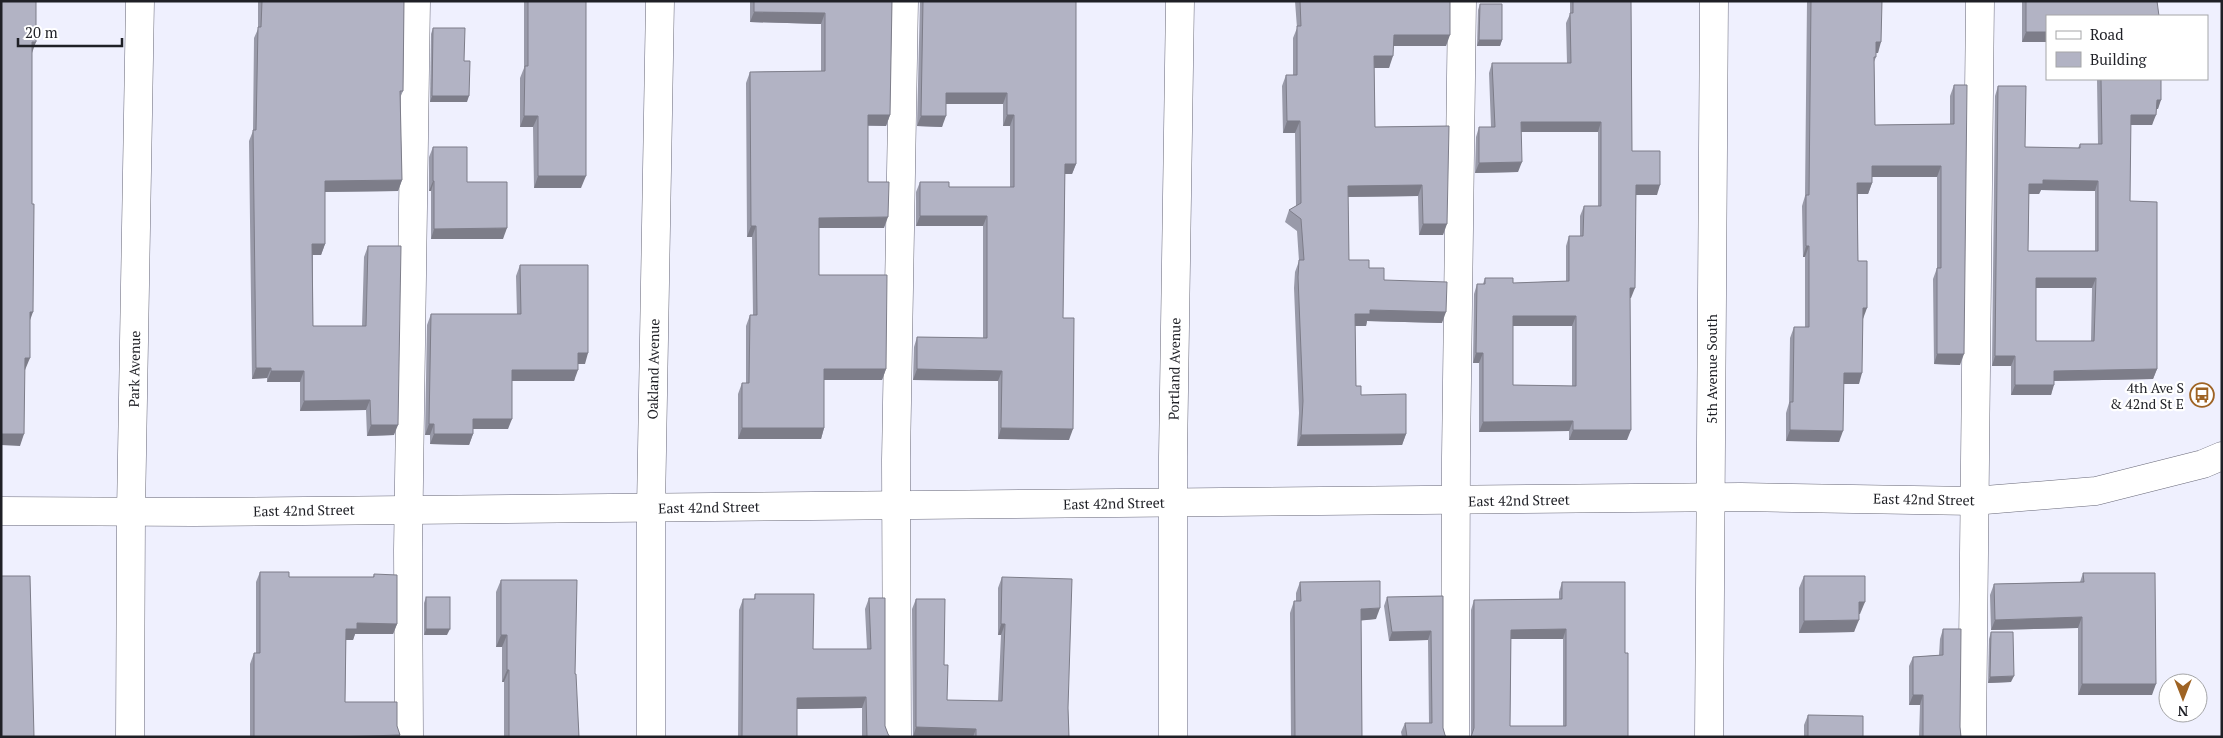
<svg xmlns="http://www.w3.org/2000/svg" width="2223" height="738" font-family="'PT Serif',serif">
	<rect width="100%" height="100%" fill="#eff0fe"/>
	<g fill="none" stroke-linecap="round" stroke-linejoin="round">
		<!-- minor casing -->
		<g stroke="#686878" stroke-width="29">
			<g id="minor">
				<path d="M 1,511 L 194,512 L 1741,497 L 1973,501 L 2096,491 L 2203,464 L 2222,456"/>
				<path d="M 130,737 L 131,512 L 140,1"/>
				<path d="M 409,737 L 408,550 L 416,1"/>
				<path d="M 651,737 L 651,508 L 660,1"/>
				<path d="M 897,737 L 896,460 L 904,1"/>
				<path d="M 1173,737 L 1173,457 L 1180,1"/>
				<path d="M 1455,737 L 1456,457 L 1462,1"/>
				<path d="M 1709,737 L 1714,1"/>
				<path d="M 1972,737 L 1980,1"/>
			</g>
		</g>
		<!-- minor -->
		<use href="#minor" stroke="#fff" stroke-width="28"/>
	</g>
	<!-- wall -->
	<g fill="#999aa9" fill-rule="evenodd">
		<path d="M 258,1 L 404,1 L 403,91 L 400,98 L 402,180 L 398,191 L 325,192 L 325,244 L 321,255 L 313,255 L 313,326 L 362,326 L 364,257 L 368,246 L 394,435 L 367,436 L 366,410 L 300,411 L 300,382 L 267,382 L 267,378 L 252,379 L 249,141 L 253,131 L 254,38 L 258,29 Z"/>
		<path d="M 524,1 L 586,1 L 581,188 L 534,188 L 533,127 L 520,127 L 520,78 L 524,68 Z"/>
		<path d="M 750,1 L 892,1 L 890,115 L 886,126 L 868,126 L 868,182 L 884,228 L 819,228 L 819,275 L 886,369 L 882,380 L 824,380 L 824,428 L 821,439 L 738,439 L 738,394 L 742,383 L 746,383 L 746,326 L 750,315 L 753,315 L 752,237 L 747,237 L 746,83 L 750,72 L 821,71 L 821,24 L 750,22 Z"/>
		<path d="M 920,1 L 1076,1 L 1076,164 L 1072,174 L 1065,174 L 1063,318 L 1069,440 L 998,439 L 998,381 L 913,380 L 914,347 L 917,337 L 983,338 L 983,226 L 916,226 L 916,192 L 920,182 L 949,187 L 1010,187 L 1010,126 L 1003,126 L 1003,104 L 946,104 L 942,127 L 917,126 Z"/>
		<path d="M 1295,1 L 1450,1 L 1446,46 L 1393,46 L 1389,68 L 1374,68 L 1375,127 L 1449,126 L 1443,235 L 1419,235 L 1418,196 L 1348,197 L 1349,260 L 1369,268 L 1384,280 L 1442,323 L 1367,321 L 1366,326 L 1355,326 L 1356,386 L 1361,395 L 1406,434 L 1402,445 L 1297,446 L 1299,413 L 1294,288 L 1295,272 L 1299,261 L 1297,231 L 1285,222 L 1289,210 L 1296,206 L 1295,133 L 1283,133 L 1282,86 L 1286,75 L 1293,75 L 1293,38 L 1297,28 Z"/>
		<path d="M 1570,1 L 1631,1 L 1632,151 L 1657,195 L 1636,195 L 1631,298 L 1630,298 L 1627,440 L 1569,440 L 1569,431 L 1479,432 L 1479,363 L 1473,363 L 1474,294 L 1477,284 L 1483,284 L 1485,278 L 1513,283 L 1566,281 L 1566,246 L 1569,236 L 1580,236 L 1580,216 L 1584,206 L 1598,206 L 1598,132 L 1521,132 L 1518,172 L 1475,173 L 1476,137 L 1479,127 L 1491,127 L 1489,73 L 1492,63 L 1567,63 L 1566,23 L 1570,14 ZM 1513,326 L 1572,326 L 1572,386 L 1513,385 Z"/>
		<path d="M 1807,1 L 1882,1 L 1878,53 L 1876,53 L 1876,57 L 1874,62 L 1875,125 L 1950,124 L 1950,96 L 1954,85 L 1960,365 L 1934,364 L 1933,279 L 1937,268 L 1937,177 L 1872,177 L 1872,183 L 1868,194 L 1858,194 L 1858,261 L 1863,319 L 1859,384 L 1843,384 L 1839,442 L 1786,441 L 1786,413 L 1789,403 L 1790,338 L 1794,327 L 1805,327 L 1805,257 L 1803,257 L 1802,206 L 1805,196 Z"/>
		<path d="M 2022,1 L 2157,1 L 2047,42 L 2022,42 Z"/>
		<path d="M 1480,4 L 1502,40 L 1500,46 L 1477,46 L 1478,10 Z"/>
		<path d="M 433,28 L 464,61 L 467,102 L 430,102 L 431,34 Z"/>
		<path d="M 2097,79 L 2161,79 L 2158,109 L 2156,109 L 2152,125 L 2130,125 L 2130,201 L 2157,369 L 2153,379 L 2054,381 L 2051,395 L 2011,395 L 2011,366 L 1992,366 L 1995,96 L 1998,86 L 2025,147 L 2078,148 L 2080,144 L 2098,144 ZM 2041,190 L 2095,191 L 2095,251 L 2028,251 L 2029,194 L 2039,194 ZM 2036,288 L 2092,288 L 2091,341 L 2036,341 Z"/>
		<path d="M 433,147 L 467,182 L 503,239 L 431,239 L 431,191 L 429,191 L 429,157 Z"/>
		<path d="M 520,265 L 585,364 L 578,364 L 574,381 L 512,381 L 508,429 L 473,429 L 473,434 L 469,445 L 430,444 L 430,435 L 425,435 L 427,325 L 431,314 L 517,314 L 516,276 Z"/>
		<path d="M 260,572 L 289,577 L 373,577 L 374,574 L 397,624 L 393,634 L 355,634 L 353,640 L 346,640 L 345,702 L 397,726 L 400,737 L 250,737 L 250,664 L 254,653 L 256,653 L 256,582 Z"/>
		<path d="M 2083,573 L 2152,695 L 2078,695 L 2078,628 L 1991,630 L 1990,595 L 1994,584 L 2080,582 Z"/>
		<path d="M 1804,576 L 1860,614 L 1859,614 L 1854,632 L 1799,633 L 1799,588 Z"/>
		<path d="M 1002,577 L 1068,708 L 1069,737 L 913,737 L 912,609 L 916,599 L 947,700 L 998,701 L 1001,635 L 998,635 L 998,588 Z"/>
		<path d="M 501,580 L 575,674 L 579,737 L 504,737 L 504,682 L 502,682 L 502,647 L 496,647 L 496,592 Z"/>
		<path d="M 1300,582 L 1376,619 L 1361,620 L 1362,737 L 1291,737 L 1290,613 L 1294,601 L 1296,601 L 1296,593 Z"/>
		<path d="M 1562,582 L 1625,653 L 1628,737 L 1471,737 L 1471,610 L 1474,600 L 1559,599 L 1559,592 ZM 1511,639 L 1563,639 L 1563,726 L 1510,726 Z"/>
		<path d="M 755,594 L 813,649 L 867,649 L 865,609 L 869,598 L 885,726 L 888,734 L 890,737 L 862,737 L 862,708 L 797,709 L 797,737 L 738,737 L 739,610 L 743,599 L 754,599 Z"/>
		<path d="M 1443,596 L 1443,728 L 1445,735 L 1446,737 L 1402,737 L 1401,732 L 1405,723 L 1429,723 L 1428,640 L 1389,641 L 1384,606 L 1387,597 Z"/>
		<path d="M 426,597 L 447,635 L 424,635 L 424,603 Z"/>
		<path d="M 1943,629 L 1960,727 L 1961,737 L 1919,737 L 1920,705 L 1909,705 L 1909,666 L 1913,657 L 1939,655 L 1940,639 Z"/>
		<path d="M 1991,632 L 2011,682 L 1988,683 L 1989,639 Z"/>
		<path d="M 1808,715 L 1863,737 L 1804,737 L 1804,725 Z"/>
	</g>
	<!-- shaded-wall -->
	<g fill="#7d7d89">
		<path d="M 754,12 L 825,13 L 821,24 L 750,22 Z"/>
		<path d="M 2026,32 L 2047,32 L 2047,42 L 2022,42 Z"/>
		<path d="M 1394,35 L 1450,35 L 1446,46 L 1390,46 Z"/>
		<path d="M 1479,40 L 1502,40 L 1500,46 L 1477,46 Z"/>
		<path d="M 32,42 L 36,42 L 32,53 Z"/>
		<path d="M 1876,42 L 1881,42 L 1878,53 L 1872,53 Z"/>
		<path d="M 1374,56 L 1393,56 L 1389,68 L 1369,68 Z"/>
		<path d="M 946,93 L 1007,93 L 1003,104 L 942,104 Z"/>
		<path d="M 432,96 L 469,96 L 467,102 L 430,102 Z"/>
		<path d="M 2157,100 L 2161,100 L 2158,109 L 2154,109 Z"/>
		<path d="M 868,115 L 890,115 L 886,126 L 864,125 Z"/>
		<path d="M 1007,115 L 1014,115 L 1010,126 L 1003,126 Z"/>
		<path d="M 2131,115 L 2156,115 L 2152,125 L 2127,125 Z"/>
		<path d="M 524,116 L 538,116 L 533,127 L 520,127 Z"/>
		<path d="M 921,116 L 946,116 L 942,127 L 917,126 Z"/>
		<path d="M 1287,121 L 1300,121 L 1295,133 L 1283,133 Z"/>
		<path d="M 1521,122 L 1601,122 L 1598,132 L 1518,132 Z"/>
		<path d="M 1522,162 L 1518,172 L 1475,173 L 1479,163 Z"/>
		<path d="M 1065,164 L 1076,164 L 1072,174 L 1061,174 Z"/>
		<path d="M 1872,166 L 1941,166 L 1937,177 L 1868,177 Z"/>
		<path d="M 538,176 L 586,176 L 581,188 L 534,188 Z"/>
		<path d="M 402,180 L 398,191 L 321,192 L 325,181 Z"/>
		<path d="M 2043,180 L 2098,181 L 2095,191 L 2041,190 L 2039,194 L 2026,194 L 2029,184 Z"/>
		<path d="M 433,181 L 434,181 L 431,191 L 429,191 Z"/>
		<path d="M 1857,183 L 1872,183 L 1868,194 L 1854,194 Z"/>
		<path d="M 1422,185 L 1418,196 L 1344,197 L 1348,186 Z"/>
		<path d="M 1636,185 L 1660,185 L 1657,195 L 1632,195 Z"/>
		<path d="M 920,216 L 987,216 L 983,226 L 916,226 Z"/>
		<path d="M 888,217 L 884,228 L 815,228 L 819,218 Z"/>
		<path d="M 1423,224 L 1447,224 L 1443,235 L 1419,235 Z"/>
		<path d="M 751,226 L 756,226 L 752,237 L 747,237 Z"/>
		<path d="M 507,228 L 503,239 L 431,239 L 434,229 Z"/>
		<path d="M 312,244 L 325,244 L 321,255 L 309,255 Z"/>
		<path d="M 1806,246 L 1809,246 L 1805,257 L 1803,257 Z"/>
		<path d="M 2036,278 L 2096,278 L 2092,288 L 2032,288 Z"/>
		<path d="M 1630,288 L 1635,288 L 1631,298 L 1626,298 Z"/>
		<path d="M 1863,308 L 1867,308 L 1863,319 Z"/>
		<path d="M 1370,310 L 1446,312 L 1442,323 L 1367,321 L 1366,326 L 1351,326 L 1355,314 Z"/>
		<path d="M 30,312 L 33,312 L 29,323 Z"/>
		<path d="M 1513,316 L 1576,316 L 1572,326 L 1510,326 Z"/>
		<path d="M 578,353 L 588,353 L 585,364 L 574,364 Z"/>
		<path d="M 1476,353 L 1483,353 L 1479,363 L 1473,363 Z"/>
		<path d="M 1937,354 L 1964,354 L 1960,365 L 1934,364 Z"/>
		<path d="M 1995,356 L 2015,356 L 2011,366 L 1992,366 Z"/>
		<path d="M 25,358 L 30,358 L 25,370 L 21,370 Z"/>
		<path d="M 256,368 L 271,368 L 267,378 L 252,379 Z"/>
		<path d="M 824,369 L 886,369 L 882,380 L 821,380 Z"/>
		<path d="M 917,369 L 1002,371 L 998,381 L 913,380 Z"/>
		<path d="M 2157,369 L 2153,379 L 2051,381 L 2054,371 Z"/>
		<path d="M 512,370 L 578,370 L 574,381 L 508,381 Z"/>
		<path d="M 271,371 L 304,371 L 300,382 L 267,382 Z"/>
		<path d="M 1844,373 L 1862,373 L 1859,384 L 1840,384 Z"/>
		<path d="M 2015,385 L 2054,385 L 2051,395 L 2011,395 Z"/>
		<path d="M 370,400 L 366,410 L 300,411 L 304,401 Z"/>
		<path d="M 473,419 L 512,419 L 508,429 L 469,429 Z"/>
		<path d="M 1573,421 L 1569,431 L 1479,432 L 1483,422 Z"/>
		<path d="M 429,424 L 434,424 L 430,435 L 425,435 Z"/>
		<path d="M 371,425 L 398,425 L 394,435 L 367,436 Z"/>
		<path d="M 742,428 L 824,428 L 821,439 L 738,439 Z"/>
		<path d="M 1001,428 L 1073,429 L 1069,440 L 998,439 Z"/>
		<path d="M 1573,430 L 1631,430 L 1627,440 L 1569,440 Z"/>
		<path d="M 1790,430 L 1843,431 L 1839,442 L 1786,441 Z"/>
		<path d="M 1,434 L 24,434 L 20,446 L 1,445 Z"/>
		<path d="M 434,434 L 473,434 L 469,445 L 430,444 Z"/>
		<path d="M 1406,434 L 1402,445 L 1297,446 L 1301,435 Z"/>
		<path d="M 1859,602 L 1865,602 L 1860,614 L 1854,614 Z"/>
		<path d="M 1380,608 L 1376,619 L 1357,621 L 1361,609 Z"/>
		<path d="M 2082,617 L 2078,628 L 1991,630 L 1995,620 Z"/>
		<path d="M 1859,620 L 1854,632 L 1799,633 L 1804,621 Z"/>
		<path d="M 357,623 L 397,624 L 393,634 L 355,634 L 353,640 L 342,640 L 346,629 Z"/>
		<path d="M 1001,624 L 1005,624 L 1001,635 L 998,635 Z"/>
		<path d="M 426,629 L 450,629 L 447,635 L 424,635 Z"/>
		<path d="M 1566,629 L 1563,639 L 1508,639 L 1511,630 Z"/>
		<path d="M 1431,631 L 1428,640 L 1389,641 L 1392,632 Z"/>
		<path d="M 501,635 L 507,635 L 502,647 L 496,647 Z"/>
		<path d="M 507,670 L 509,670 L 504,682 L 502,682 Z"/>
		<path d="M 2014,676 L 2011,682 L 1988,683 L 1990,677 Z"/>
		<path d="M 2082,684 L 2156,684 L 2152,695 L 2078,695 Z"/>
		<path d="M 1913,695 L 1923,695 L 1920,705 L 1909,705 Z"/>
		<path d="M 866,697 L 862,708 L 793,709 L 797,698 Z"/>
		<path d="M 916,727 L 976,729 L 973,737 L 913,737 Z"/>
		<path d="M 400,735 L 400,737 L 334,737 Z"/>
	</g>
	<!-- building -->
	<g fill="#b2b3c4" stroke="#7d7d89" fill-rule="evenodd">
		<path d="M 1,1 L 36,1 L 36,42 L 32,42 L 32,204 L 34,204 L 33,312 L 30,312 L 30,358 L 25,358 L 24,434 L 1,434 Z"/>
		<path d="M 262,1 L 404,1 L 403,91 L 400,91 L 402,180 L 325,181 L 325,244 L 312,244 L 313,326 L 366,326 L 368,246 L 401,246 L 398,425 L 371,425 L 370,400 L 304,401 L 304,371 L 271,371 L 271,368 L 256,368 L 253,130 L 256,130 L 258,27 L 261,27 Z"/>
		<path d="M 528,1 L 586,1 L 586,176 L 538,176 L 538,116 L 524,116 L 525,66 L 528,66 Z"/>
		<path d="M 754,1 L 892,1 L 890,115 L 868,115 L 868,182 L 889,182 L 888,217 L 819,218 L 819,275 L 887,275 L 886,369 L 824,369 L 824,428 L 742,428 L 742,383 L 749,383 L 750,315 L 757,315 L 756,226 L 751,226 L 750,72 L 825,71 L 825,13 L 754,12 Z"/>
		<path d="M 923,1 L 1076,1 L 1076,164 L 1065,164 L 1063,318 L 1074,318 L 1073,429 L 1001,428 L 1002,371 L 917,369 L 917,337 L 987,338 L 987,216 L 920,216 L 920,182 L 949,182 L 949,187 L 1014,187 L 1014,115 L 1007,115 L 1007,93 L 946,93 L 946,116 L 921,116 Z"/>
		<path d="M 1300,1 L 1450,1 L 1450,35 L 1394,35 L 1393,56 L 1374,56 L 1375,127 L 1449,126 L 1447,224 L 1423,224 L 1422,185 L 1348,186 L 1349,260 L 1369,260 L 1369,268 L 1384,268 L 1384,280 L 1447,282 L 1446,312 L 1370,310 L 1370,314 L 1355,314 L 1356,386 L 1361,386 L 1361,395 L 1406,394 L 1406,434 L 1301,435 L 1303,401 L 1298,277 L 1299,260 L 1304,260 L 1301,219 L 1289,210 L 1301,203 L 1300,121 L 1287,121 L 1286,75 L 1297,75 L 1297,26 L 1301,26 Z"/>
		<path d="M 1573,1 L 1631,1 L 1632,151 L 1660,151 L 1660,185 L 1636,185 L 1635,288 L 1630,288 L 1631,430 L 1573,430 L 1573,421 L 1483,422 L 1483,353 L 1476,353 L 1477,284 L 1485,284 L 1485,278 L 1513,278 L 1513,283 L 1569,281 L 1569,236 L 1583,236 L 1584,206 L 1601,206 L 1601,122 L 1521,122 L 1522,162 L 1479,163 L 1479,127 L 1495,127 L 1492,63 L 1571,63 L 1570,13 L 1573,13 ZM 1513,316 L 1576,316 L 1576,386 L 1513,385 Z"/>
		<path d="M 1811,1 L 1882,1 L 1881,42 L 1876,42 L 1876,57 L 1874,57 L 1875,125 L 1954,124 L 1954,85 L 1967,85 L 1964,354 L 1937,354 L 1937,268 L 1941,268 L 1941,166 L 1872,166 L 1872,183 L 1857,183 L 1858,261 L 1867,261 L 1867,308 L 1863,308 L 1862,373 L 1844,373 L 1843,431 L 1790,430 L 1790,402 L 1793,402 L 1794,327 L 1809,327 L 1809,246 L 1806,246 L 1806,195 L 1809,195 Z"/>
		<path d="M 2026,1 L 2157,1 L 2159,16 L 2047,16 L 2047,32 L 2026,32 Z"/>
		<path d="M 1480,4 L 1502,4 L 1502,40 L 1479,40 Z"/>
		<path d="M 433,28 L 465,28 L 464,61 L 470,61 L 469,96 L 432,96 Z"/>
		<path d="M 2101,79 L 2161,79 L 2161,100 L 2157,100 L 2156,115 L 2131,115 L 2130,201 L 2157,202 L 2157,369 L 2054,371 L 2054,385 L 2015,385 L 2015,356 L 1995,356 L 1998,86 L 2026,86 L 2025,147 L 2080,148 L 2080,144 L 2102,144 ZM 2043,180 L 2098,181 L 2098,251 L 2028,251 L 2029,184 L 2043,184 ZM 2036,278 L 2096,278 L 2094,341 L 2036,341 Z"/>
		<path d="M 433,147 L 467,147 L 467,182 L 507,182 L 507,228 L 434,229 L 434,181 L 433,181 Z"/>
		<path d="M 520,265 L 588,265 L 588,353 L 578,353 L 578,370 L 512,370 L 512,419 L 473,419 L 473,434 L 434,434 L 434,424 L 429,424 L 431,314 L 521,314 Z"/>
		<path d="M 260,572 L 289,572 L 289,577 L 374,577 L 374,574 L 397,575 L 397,624 L 357,623 L 357,629 L 346,629 L 345,702 L 397,702 L 397,726 L 400,735 L 334,737 L 254,737 L 254,653 L 260,653 Z"/>
		<path d="M 2083,573 L 2155,573 L 2156,684 L 2082,684 L 2082,617 L 1995,620 L 1994,584 L 2084,582 Z"/>
		<path d="M 1,576 L 30,576 L 34,737 L 1,737 Z"/>
		<path d="M 1804,576 L 1865,576 L 1865,602 L 1859,602 L 1859,620 L 1804,621 Z"/>
		<path d="M 1002,577 L 1072,579 L 1068,708 L 1069,737 L 976,737 L 976,729 L 916,727 L 916,599 L 945,599 L 944,665 L 948,665 L 947,700 L 1002,701 L 1005,624 L 1001,624 Z"/>
		<path d="M 501,580 L 577,580 L 575,674 L 576,674 L 579,737 L 509,737 L 509,670 L 507,670 L 507,635 L 501,635 Z"/>
		<path d="M 1380,581 L 1380,608 L 1361,609 L 1362,737 L 1295,737 L 1294,601 L 1301,601 L 1300,582 Z"/>
		<path d="M 1562,582 L 1625,582 L 1625,653 L 1628,653 L 1628,737 L 1471,737 L 1474,728 L 1474,600 L 1562,599 ZM 1566,629 L 1566,726 L 1510,726 L 1511,630 Z"/>
		<path d="M 755,594 L 814,594 L 813,649 L 871,649 L 869,598 L 885,598 L 885,726 L 888,734 L 890,737 L 867,737 L 866,697 L 797,698 L 797,737 L 742,737 L 743,599 L 755,599 Z"/>
		<path d="M 1443,596 L 1443,728 L 1445,735 L 1446,737 L 1407,737 L 1405,723 L 1432,723 L 1431,631 L 1392,632 L 1387,597 Z"/>
		<rect x="426" y="597" width="24" height="32"/>
		<path d="M 1943,629 L 1961,629 L 1960,727 L 1961,737 L 1923,737 L 1923,695 L 1913,695 L 1913,657 L 1943,655 Z"/>
		<path d="M 1991,632 L 2013,632 L 2014,676 L 1990,677 Z"/>
		<path d="M 1808,715 L 1863,716 L 1863,737 L 1808,737 Z"/>
	</g>
	<!-- icons -->
	<defs>
		<g id="bus-ring" transform="scale(1.25)"><circle r="9.5" fill="#fff" stroke="#9e6324" stroke-width="1.5"/><path d="M-5-6H5V4H4V6H2V4H-2V6H-4V4H-5ZM-3.5-4V0h7V-4ZM-3.5 1.2v1.5H-2V1.2ZM2 1.2v1.5H3.5V1.2Z" fill="#9e6324"/></g>
	</defs>
	<g fill-rule="evenodd">
		<use href="#bus-ring" x="2202" y="395"/>
	</g>
	<g text-anchor="middle" dominant-baseline="central" stroke-width="4.5" stroke-linejoin="round" paint-order="stroke">
		<!-- street labels -->
		<g font-size="14" fill="#1f2026" stroke="#fff">
			<text transform="translate(134 369) rotate(-89)">Park Avenue</text>
			<text transform="translate(653 369) rotate(-89)">Oakland Avenue</text>
			<text transform="translate(1174 369) rotate(-89)">Portland Avenue</text>
			<text transform="translate(1711 369) rotate(-90)">5th Avenue South</text>
			<text transform="translate(1924 499) rotate(1)">East 42nd Street</text>
			<text transform="translate(1519 500) rotate(-1)">East 42nd Street</text>
			<text transform="translate(1114 503) rotate(-1)">East 42nd Street</text>
			<text transform="translate(709 507) rotate(-1)">East 42nd Street</text>
			<text transform="translate(304 510) rotate(-1)">East 42nd Street</text>
		</g>
		<!-- poi labels -->
		<g font-size="14" fill="#1f2026" stroke="#fff" text-anchor="end">
			<text x="2184" y="387">4th Ave S<tspan x="2184" dy="16">&amp; 42nd St E</tspan></text>
		</g>
	</g>
	<!-- border -->
	<rect width="2223" height="738" fill="none" stroke="#1f2026" stroke-width="5"/>
	<!-- legend -->
	<rect x="2046" y="15" width="162" height="65" fill="#ffffff" stroke="#a5a6a8"/>
	<rect x="2056" y="31" width="25" height="8" fill="#ffffff" stroke="#a5a6a8"/>
	<text x="2090" y="40" font-size="15" fill="#1f2026">Road</text>
	<rect x="2056" y="52" width="25" height="15" fill="#b2b3c4" stroke="#a5a6a8"/>
	<text x="2090" y="65" font-size="15" fill="#1f2026">Building</text>
	<!-- north arrow -->
	<g transform="translate(2183 698) rotate(180)"><circle r="24" fill="#ffffff" stroke="#a5a6a8"/>
	<path d="M0-4L9 19L0 12L-9 19Z" fill="#9e6324"/>
	<text y="-8" font-size="14" font-weight="bold" text-anchor="middle" fill="#1f2026">N</text>
	</g>
	<!-- scale -->
	<path d="M18 38v8h104v-8" fill="none" stroke="#1f2026" stroke-width="2.5"/>
	<text x="25" y="38" font-size="15" fill="#1f2026" stroke="#ffffff" stroke-width="4" paint-order="stroke">20 m</text>
</svg>
